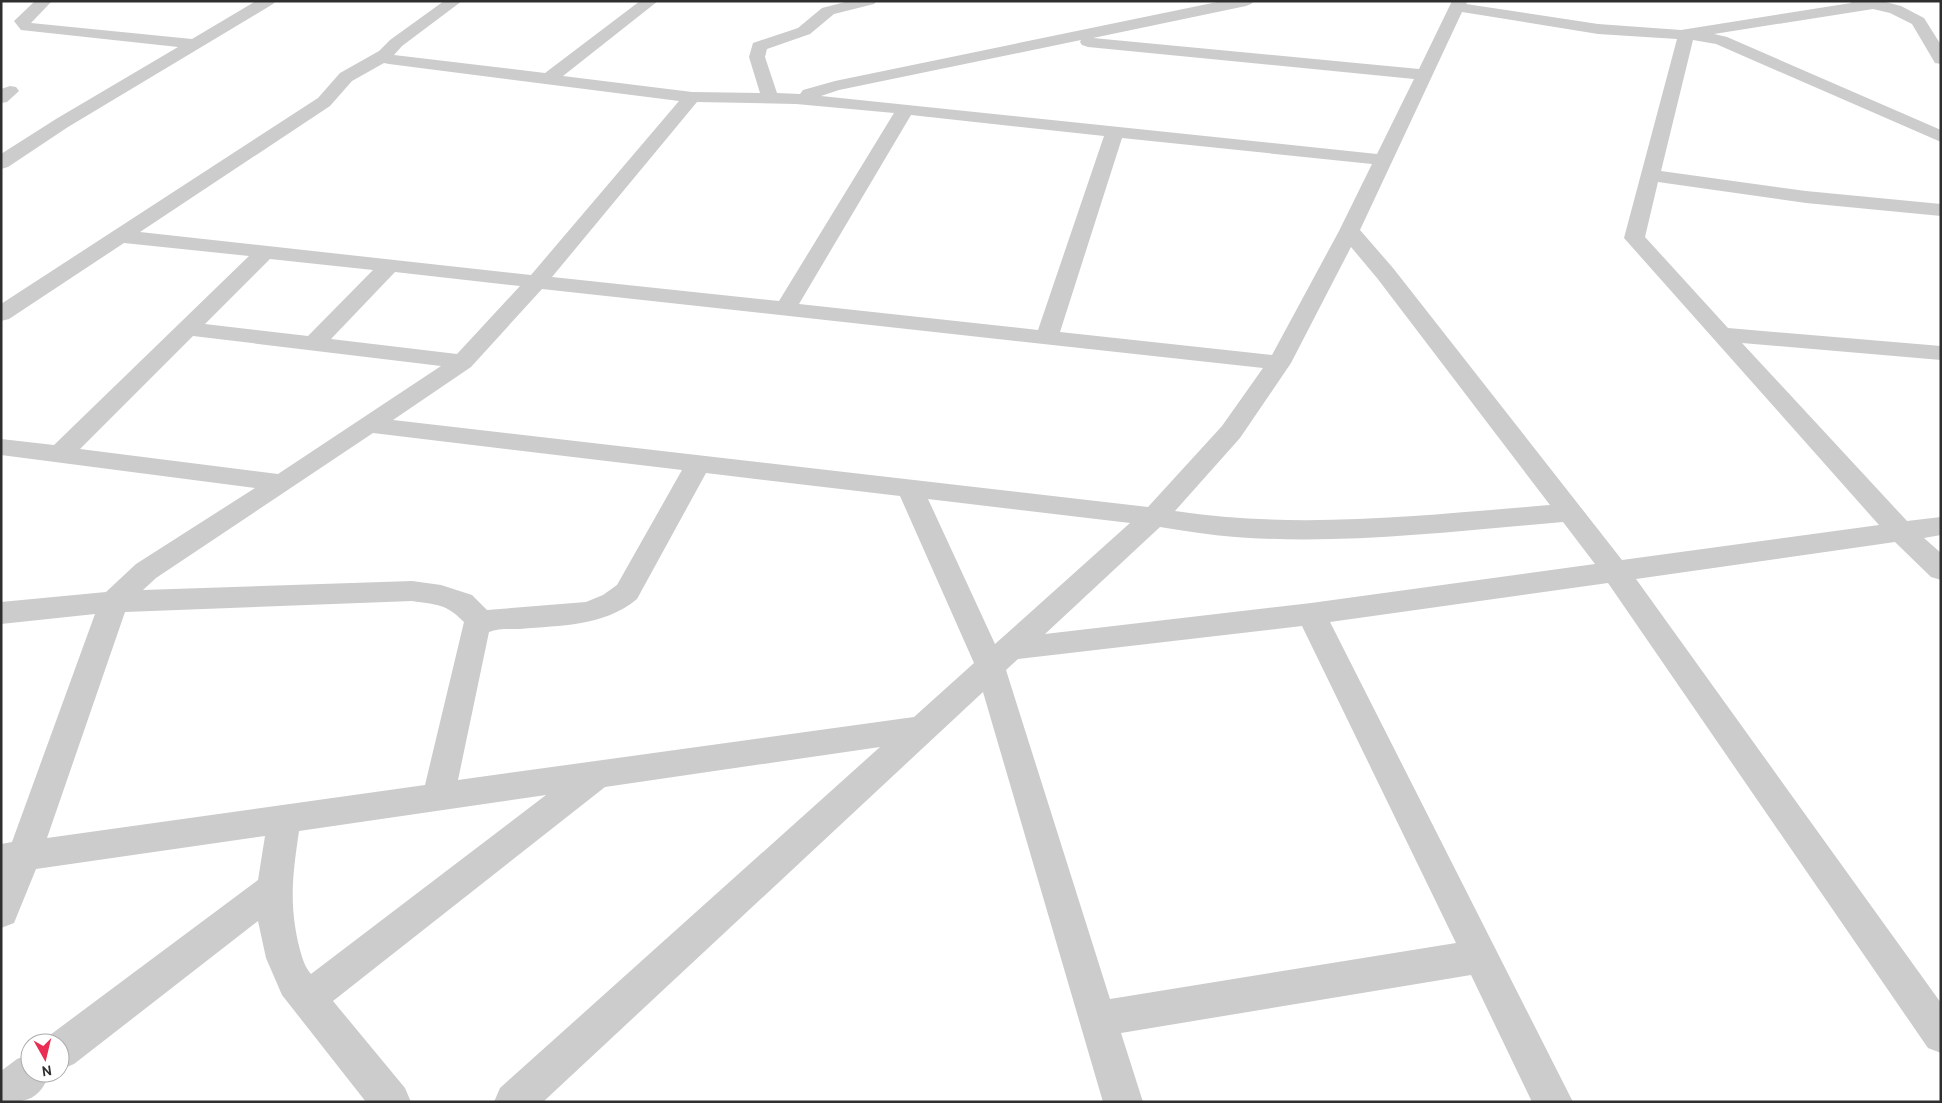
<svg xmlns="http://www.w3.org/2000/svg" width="1942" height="1103" font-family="Cabin,sans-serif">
	<rect width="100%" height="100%" fill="#fff"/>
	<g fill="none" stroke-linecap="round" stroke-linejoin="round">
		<!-- minor -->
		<g fill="#ccc" fill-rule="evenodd">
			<path d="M 35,1 L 52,1 L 31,23 L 192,39 L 256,1 L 276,1 L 273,4 L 68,127 L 8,167 L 1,169 L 1,154 L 56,119 L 178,47 L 21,30 L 14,21 Z"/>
			<path d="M 444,1 L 462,1 L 402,46 L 394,55 L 545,73 L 640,1 L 658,1 L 563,76 L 692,92 L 760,93 L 749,57 L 753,43 L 798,28 L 822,8 L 849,1 L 877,1 L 874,4 L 834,14 L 810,34 L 767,49 L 765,57 L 777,93 L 800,94 L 803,90 L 835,81 L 1222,1 L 1254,1 L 1251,4 L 1246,6 L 1093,38 L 1419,69 L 1452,1 L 1468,1 L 1466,4 L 1598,24 L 1681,30 L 1851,3 L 1850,1 L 1882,1 L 1901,6 L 1924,18 L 1941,45 L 1941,64 L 1935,63 L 1912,24 L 1890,13 L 1873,9 L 1714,34 L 1727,37 L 1941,130 L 1941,142 L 1716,44 L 1693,40 L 1661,171 L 1806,191 L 1941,204 L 1941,216 L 1806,203 L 1658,182 L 1645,237 L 1728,328 L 1941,346 L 1941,360 L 1742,343 L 1907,521 L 1941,517 L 1941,535 L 1924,538 L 1941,553 L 1941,580 L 1931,577 L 1895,542 L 1636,579 L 1941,1003 L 1941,1053 L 1928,1048 L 1608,583 L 1330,622 L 1573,1102 L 1532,1102 L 1471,975 L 1121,1033 L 1143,1102 L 1103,1102 L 983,692 L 543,1102 L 494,1102 L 500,1088 L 880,747 L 605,787 L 333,1001 L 405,1088 L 411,1102 L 366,1102 L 282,995 L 266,958 L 258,921 L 74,1064 L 60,1070 L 60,1043 L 44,1043 L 46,1038 L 258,880 L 265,836 L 36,869 L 14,923 L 1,928 L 1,844 L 12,842 L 95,614 L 1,624 L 1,602 L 106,592 L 136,564 L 255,488 L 1,455 L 1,439 L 54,445 L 249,256 L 124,243 L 9,319 L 1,321 L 1,304 L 318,98 L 340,73 L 379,51 L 390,40 ZM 1462,12 L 1598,34 L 1677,39 L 1624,238 L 1879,525 L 1622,560 L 1393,268 L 1360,230 ZM 1081,40 L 1080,42 L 1082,45 L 1088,47 L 1414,79 L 1377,154 L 821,96 L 839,90 ZM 384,63 L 389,64 L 679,101 L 531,275 L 140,232 L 330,106 L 352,81 ZM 697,102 L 796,104 L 894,113 L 779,301 L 552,277 ZM 911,115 L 1104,136 L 1038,330 L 799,304 ZM 1122,138 L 1372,164 L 1339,231 L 1272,355 L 1060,332 ZM 1351,247 L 1377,278 L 1550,505 C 1425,515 1300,530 1175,511 L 1240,438 L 1291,363 ZM 270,259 L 373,270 L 308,336 L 205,324 ZM 395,272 L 520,286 L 457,354 L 331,339 ZM 542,289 L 1263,368 L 1222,426 L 1148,507 L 393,420 L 471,367 ZM 193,336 L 441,366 L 278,474 L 80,449 ZM 373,433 L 682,470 L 617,585 L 603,595 L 586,602 L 487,610 L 472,595 L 441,585 L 412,581 L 143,590 L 156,578 ZM 706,473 L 900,496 L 974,663 L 914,717 L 458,780 L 489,632 C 498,628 510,629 520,629 C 561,625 603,627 637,599 ZM 928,499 L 1130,523 L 995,644 ZM 1563,522 L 1595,564 L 1311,603 L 1045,634 L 1160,527 C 1185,531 1210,535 1235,537 C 1344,545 1454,531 1563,522 ZM 412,601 C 437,605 445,603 464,622 L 425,785 L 47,838 L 125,612 ZM 1302,626 L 1456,943 L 1110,999 L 1006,670 L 1018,659 ZM 546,795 L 311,974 C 303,965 301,953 298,942 C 289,900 293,873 299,831 Z"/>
			<path d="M 10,86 L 16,87 L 19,91 L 7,102 L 1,103 L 1,89 Z"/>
			<path d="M 30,1054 L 30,1073 L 50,1073 C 39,1100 28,1102 1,1102 L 1,1071 L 17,1059 Z"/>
		</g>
	</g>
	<!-- border -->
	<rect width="1942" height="1103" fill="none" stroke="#2f2f2f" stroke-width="5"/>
	<!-- north arrow -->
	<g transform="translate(45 1058) rotate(172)"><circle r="24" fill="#ffffff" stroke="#acacac"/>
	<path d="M0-4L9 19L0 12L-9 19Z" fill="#ea2d52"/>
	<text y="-8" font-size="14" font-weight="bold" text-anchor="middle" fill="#2f2f2f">N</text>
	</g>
</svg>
